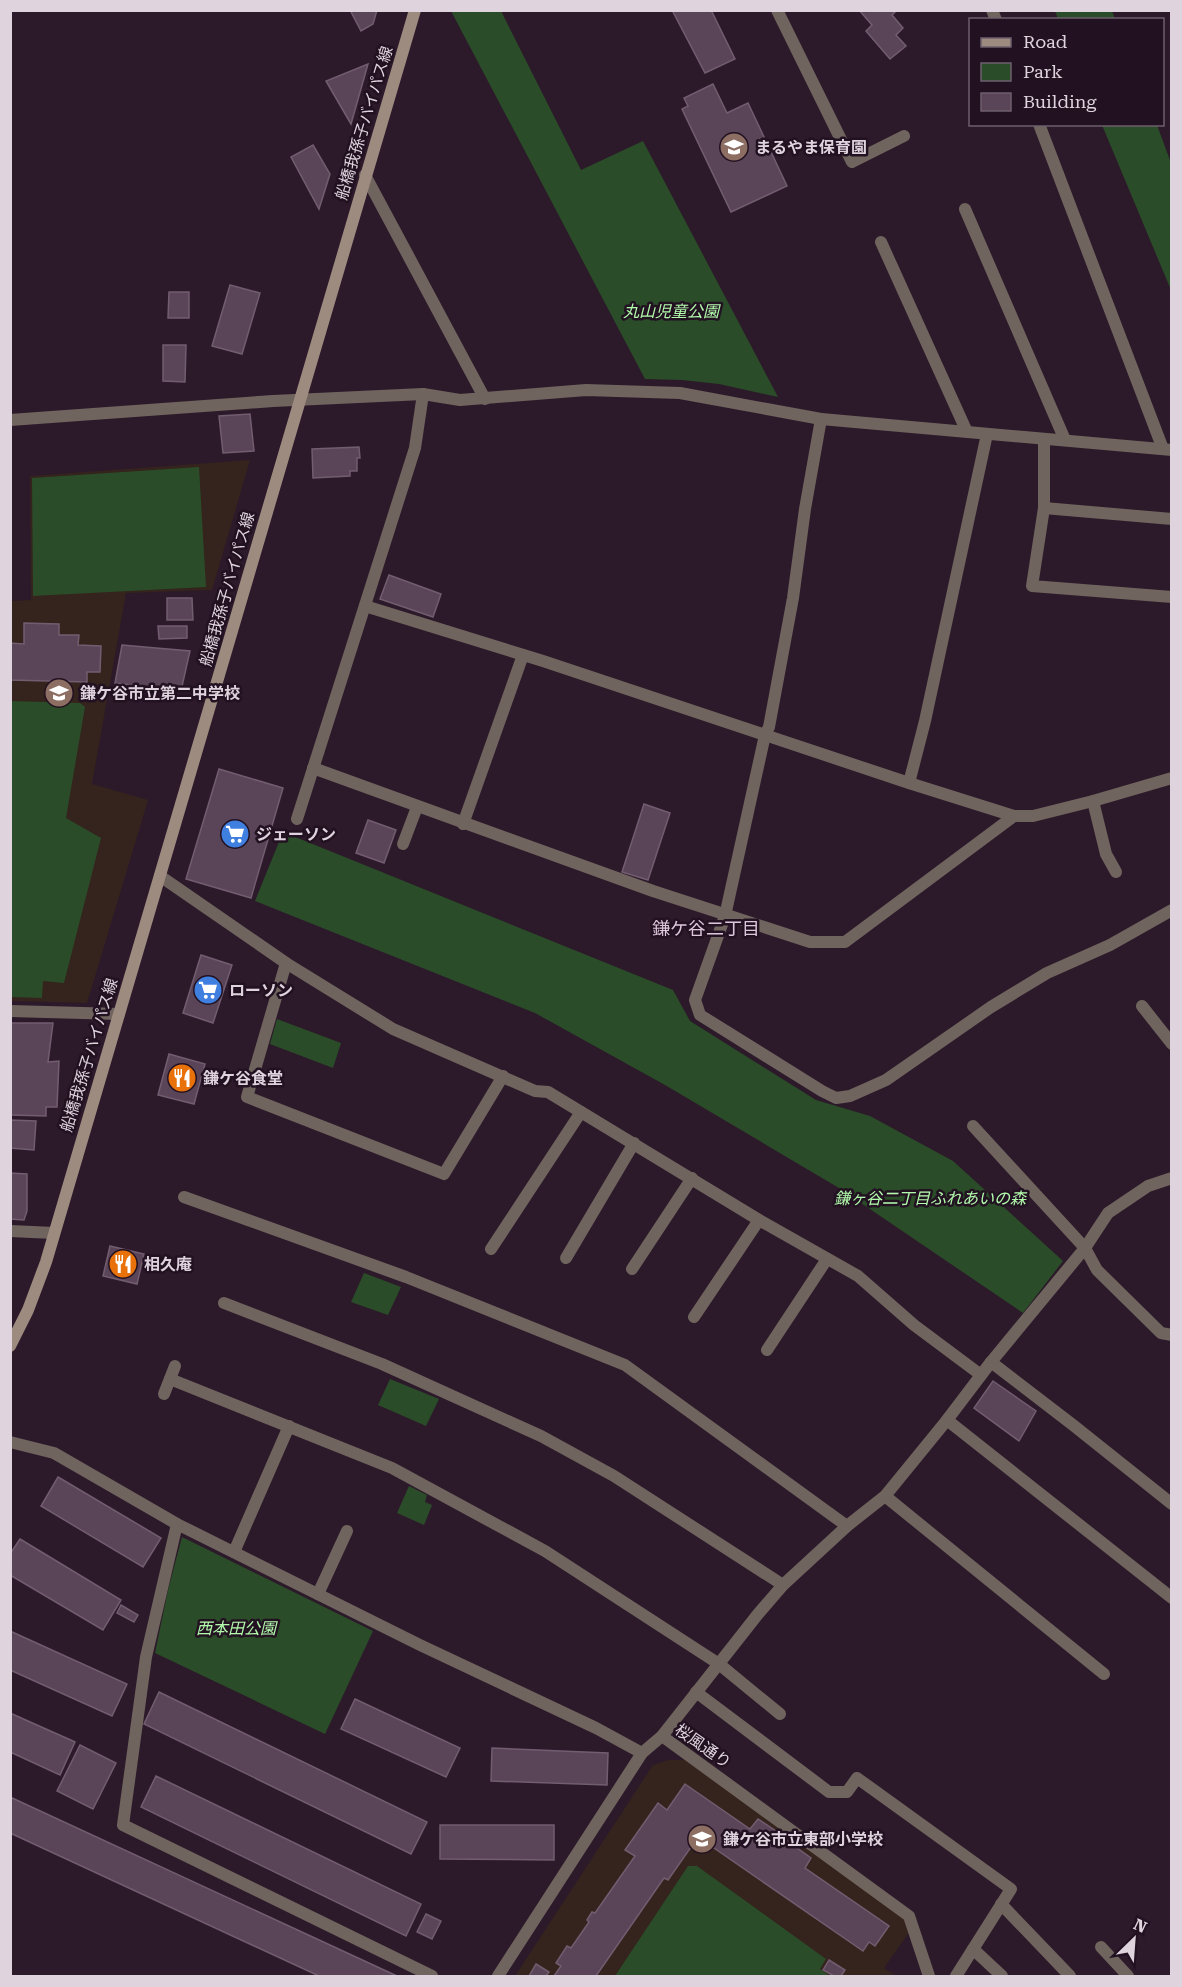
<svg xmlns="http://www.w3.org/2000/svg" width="1182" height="1987" font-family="'Roboto Serif','Noto Sans JP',serif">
	<rect width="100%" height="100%" fill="#2c1a2a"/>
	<!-- education -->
	<g fill="#35231d">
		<path d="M 250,460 L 212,590 L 126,593 L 92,784 L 148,800 L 87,1003 L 11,1001 L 10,601 L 31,600 L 30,476 Z"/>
		<path d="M 669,1760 L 685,1760 L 906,1913 L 908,1934 L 884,1968 L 896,1976 L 515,1976 L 653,1765 Z"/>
	</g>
	<!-- green -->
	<g fill="#2a4c28">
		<path d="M 451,11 L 501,11 L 581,170 L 643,141 L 778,397 L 719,384 L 682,380 L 645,379 Z"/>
		<path d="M 1055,11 L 1112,11 L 1115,19 L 1058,19 Z"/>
		<path d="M 1102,125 L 1157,125 L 1171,163 L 1171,290 Z"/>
		<path d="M 199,467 L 206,587 L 33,596 L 32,478 Z"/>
		<path d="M 11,701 L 80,703 L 85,707 L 66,818 L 101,838 L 64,983 L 43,981 L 42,998 L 11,997 Z"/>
		<path d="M 283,832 L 673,990 L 690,1021 L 816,1100 L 870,1116 L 953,1161 L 1063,1261 L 1023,1313 L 839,1188 L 665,1085 L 535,1013 L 255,901 Z"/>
		<path d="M 277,1019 L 341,1043 L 333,1068 L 270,1044 Z"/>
		<path d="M 364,1273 L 401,1287 L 388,1315 L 351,1302 Z"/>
		<path d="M 390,1379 L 439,1399 L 426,1426 L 378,1405 Z"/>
		<path d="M 409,1486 L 427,1495 L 425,1502 L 432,1505 L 424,1525 L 397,1513 Z"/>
		<path d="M 182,1537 L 373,1631 L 325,1734 L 155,1653 L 168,1590 Z"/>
		<path d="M 688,1866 L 697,1866 L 826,1959 L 820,1969 L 830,1976 L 615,1976 Z"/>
	</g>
	<!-- building -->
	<g fill="#5a4558" stroke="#725c70" stroke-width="1.5">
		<path d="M 350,10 L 377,10 L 373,24 L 361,31 Z"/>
		<path d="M 672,10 L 711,10 L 735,59 L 705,73 Z"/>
		<path d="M 859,10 L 897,10 L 892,15 L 903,28 L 896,35 L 906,46 L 890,59 L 866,31 L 872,25 Z"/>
		<path d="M 368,64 L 351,124 L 326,81 Z"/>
		<path d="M 713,84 L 727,113 L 748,103 L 787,186 L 731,212 L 682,109 L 688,106 L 684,98 Z"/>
		<path d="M 313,145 L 330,174 L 319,209 L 291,157 Z"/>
		<path d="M 230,285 L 260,293 L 242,354 L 212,346 Z"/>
		<path d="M 169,292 L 189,292 L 189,318 L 168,318 Z"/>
		<path d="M 163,345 L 186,345 L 185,382 L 163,381 Z"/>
		<path d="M 250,414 L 254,451 L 223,453 L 219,416 Z"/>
		<path d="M 359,447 L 360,458 L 357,458 L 357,471 L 350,471 L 350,476 L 313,478 L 312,449 Z"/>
		<path d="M 389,575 L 441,594 L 433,617 L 380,599 Z"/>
		<path d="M 167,598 L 192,598 L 193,620 L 167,620 Z"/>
		<path d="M 24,623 L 59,624 L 59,635 L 79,635 L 78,645 L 101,646 L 100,672 L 87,672 L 87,682 L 10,680 L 10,643 L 24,644 Z"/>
		<path d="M 158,626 L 187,626 L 187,638 L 159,639 Z"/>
		<path d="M 122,645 L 190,651 L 181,691 L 115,683 Z"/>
		<path d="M 219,769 L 283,788 L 251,898 L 186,879 Z"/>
		<path d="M 644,804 L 670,813 L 648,880 L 622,872 Z"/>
		<path d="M 368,820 L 396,830 L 384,863 L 356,853 Z"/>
		<path d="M 201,955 L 232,965 L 213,1023 L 183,1013 Z"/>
		<path d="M 10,1023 L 53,1023 L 48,1062 L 59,1061 L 57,1107 L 46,1107 L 46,1116 L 10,1115 Z"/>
		<path d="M 169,1054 L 205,1064 L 194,1104 L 158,1095 Z"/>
		<path d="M 10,1120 L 36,1121 L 34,1150 L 10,1148 Z"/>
		<path d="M 10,1173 L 27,1174 L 27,1211 L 24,1220 L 10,1219 Z"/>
		<path d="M 110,1246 L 144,1254 L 137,1284 L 103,1276 Z"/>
		<path d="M 993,1381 L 1036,1411 L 1019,1441 L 974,1408 Z"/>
		<path d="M 58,1477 L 161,1538 L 143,1567 L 41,1506 Z"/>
		<path d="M 20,1539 L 121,1600 L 103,1630 L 10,1575 L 10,1554 Z"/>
		<path d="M 121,1605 L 138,1615 L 134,1622 L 117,1613 Z"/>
		<path d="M 10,1631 L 127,1684 L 112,1716 L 10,1670 Z"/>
		<path d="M 159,1692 L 427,1822 L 411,1854 L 144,1724 Z"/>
		<path d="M 355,1699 L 460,1748 L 446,1777 L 341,1729 Z"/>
		<path d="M 10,1713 L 75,1742 L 60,1775 L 10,1752 Z"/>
		<path d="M 80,1745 L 116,1763 L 93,1809 L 57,1791 Z"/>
		<path d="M 492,1748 L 608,1753 L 607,1785 L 491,1781 Z"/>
		<path d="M 156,1776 L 421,1904 L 406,1936 L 141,1807 Z"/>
		<path d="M 685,1784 L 750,1829 L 758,1819 L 776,1831 L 768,1842 L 773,1845 L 775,1842 L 781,1847 L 786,1840 L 811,1858 L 805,1868 L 889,1926 L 875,1946 L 869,1942 L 863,1951 L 698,1837 L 668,1880 L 664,1878 L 596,1976 L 554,1976 L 561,1966 L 556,1963 L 567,1946 L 571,1948 L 589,1922 L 587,1920 L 592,1912 L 595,1913 L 635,1856 L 625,1850 L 658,1803 L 667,1810 Z"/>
		<path d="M 10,1797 L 397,1976 L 319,1976 L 10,1833 Z"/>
		<path d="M 440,1825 L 554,1825 L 554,1860 L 440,1859 Z"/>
		<path d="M 426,1914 L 441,1921 L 432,1939 L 417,1932 Z"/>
		<path d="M 829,1960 L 845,1970 L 841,1976 L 834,1976 L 823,1970 Z"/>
		<path d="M 536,1964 L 549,1972 L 546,1976 L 529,1976 Z"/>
	</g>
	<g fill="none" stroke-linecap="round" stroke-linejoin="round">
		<!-- street -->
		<g stroke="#70645e" stroke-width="12">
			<path d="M 777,10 L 852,162 L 904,136"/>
			<path d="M 992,10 L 996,20"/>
			<path d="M 1039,124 L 1163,449"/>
			<path d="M 365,175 L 485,399"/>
			<path d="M 965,209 L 1065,440"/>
			<path d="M 881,242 L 967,432"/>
			<path d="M 821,419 L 805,509 L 793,598 L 769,727 L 765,735 L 725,916 L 695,1000 L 700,1015 L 822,1091 L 836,1098 L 850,1096 L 886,1080 L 991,1007 L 1047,973 L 1110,945 L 1172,910"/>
			<path d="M 10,420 L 273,401 L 423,394 L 460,400 L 586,390 L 680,393 L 821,419 L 1172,450"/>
			<path d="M 1044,439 L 1044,508 L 1032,586 L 1172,597"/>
			<path d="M 1044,508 L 1172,519"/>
			<path d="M 365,606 L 543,661 L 909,783 L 1014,816"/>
			<path d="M 313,768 L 653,891 L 810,942 L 845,942 L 1014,816 L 1033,816 L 1093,801 L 1172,778"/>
			<path d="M 909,783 L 925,721 L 987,434"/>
			<path d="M 1093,801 L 1106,854 L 1116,872"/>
			<path d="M 297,819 L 415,448 L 423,394"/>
			<path d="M 463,824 L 523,655"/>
			<path d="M 403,844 L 417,807"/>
			<path d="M 160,876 L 286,963 L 393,1029 L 535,1091 L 548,1092 L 759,1220 L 858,1276 L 914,1325 L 981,1375"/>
			<path d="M 286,963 L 247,1097 L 444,1174 L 503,1076"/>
			<path d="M 1142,1006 L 1172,1044"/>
			<path d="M 10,1011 L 119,1014"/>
			<path d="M 973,1126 L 1085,1248 L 1097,1270 L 1161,1333 L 1172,1335"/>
			<path d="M 184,1197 L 406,1277 L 625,1365 L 847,1526"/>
			<path d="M 10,1231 L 54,1233"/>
			<path d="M 491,1249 L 581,1112"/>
			<path d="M 566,1258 L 634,1143"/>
			<path d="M 632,1269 L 692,1178"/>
			<path d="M 224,1303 L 382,1364 L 541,1436 L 614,1476 L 783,1585"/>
			<path d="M 694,1317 L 759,1220"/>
			<path d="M 767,1350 L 827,1259"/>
			<path d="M 991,1362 L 1073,1425 L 1172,1504"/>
			<path d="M 170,1379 L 392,1468 L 545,1551 L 719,1664 L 780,1714"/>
			<path d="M 164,1394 L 175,1366"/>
			<path d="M 947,1420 L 1172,1598"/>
			<path d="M 10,1442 L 54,1453 L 177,1524 L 420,1645 L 596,1728 L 642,1753"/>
			<path d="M 885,1496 L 1104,1674"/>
			<path d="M 177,1524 L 146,1657 L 123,1825 L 432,1976"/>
			<path d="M 234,1552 L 289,1426"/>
			<path d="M 318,1594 L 347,1531"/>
			<path d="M 696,1692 L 829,1792 L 847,1792 L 857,1778 L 1011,1889 L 956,1976"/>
			<path d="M 662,1736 L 909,1916 L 929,1976"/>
			<path d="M 1001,1904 L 1070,1976"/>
			<path d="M 1101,1947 L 1128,1976"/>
			<path d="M 973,1949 L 1002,1976"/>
			<path d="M 498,1976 L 642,1753 L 662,1736 L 758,1614 L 783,1585 L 847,1526 L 885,1496 L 947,1420 L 991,1362 L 1085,1248 L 1108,1213 L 1148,1186 L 1172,1178"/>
		</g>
		<!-- secondary -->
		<path stroke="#9d8b80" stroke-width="12" d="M 10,1346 L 28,1310 L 46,1262 L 415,10"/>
	</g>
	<!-- icons -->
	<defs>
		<g id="school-disc" transform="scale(1.5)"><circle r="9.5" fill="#8d6e63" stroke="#221121"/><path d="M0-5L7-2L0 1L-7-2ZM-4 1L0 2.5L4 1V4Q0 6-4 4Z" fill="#fff"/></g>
		<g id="supermarket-disc" transform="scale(1.5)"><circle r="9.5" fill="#3f7fe0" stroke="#221121"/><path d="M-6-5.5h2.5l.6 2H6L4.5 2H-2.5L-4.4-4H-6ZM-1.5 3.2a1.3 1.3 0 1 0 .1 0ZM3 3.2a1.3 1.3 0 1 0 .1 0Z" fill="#fff"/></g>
		<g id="restaurant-disc" transform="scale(1.5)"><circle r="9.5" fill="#e8710a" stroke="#221121"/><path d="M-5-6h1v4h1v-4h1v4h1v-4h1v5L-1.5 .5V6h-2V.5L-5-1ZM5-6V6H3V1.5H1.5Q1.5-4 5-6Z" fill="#fff"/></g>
	</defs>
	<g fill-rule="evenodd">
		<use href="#school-disc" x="734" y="147"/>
		<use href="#school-disc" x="59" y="693"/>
		<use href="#supermarket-disc" x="235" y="834"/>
		<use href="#supermarket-disc" x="208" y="990"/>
		<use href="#restaurant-disc" x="182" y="1078"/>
		<use href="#restaurant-disc" x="123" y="1264"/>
		<use href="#school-disc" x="702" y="1839"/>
	</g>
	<g text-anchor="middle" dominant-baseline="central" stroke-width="5" stroke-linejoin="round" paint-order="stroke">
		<!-- street labels -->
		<g font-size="16" fill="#dfd3de" stroke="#221121">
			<text transform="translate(364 123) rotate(-73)">船橋我孫子バイパス線</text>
			<text transform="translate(227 589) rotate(-74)">船橋我孫子バイパス線</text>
			<text transform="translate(89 1055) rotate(-73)">船橋我孫子バイパス線</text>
			<text transform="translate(703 1746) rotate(35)">桜風通り</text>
		</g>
		<!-- poi labels -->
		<g font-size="16" font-weight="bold" fill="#dfd3de" stroke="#221121" text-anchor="start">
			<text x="755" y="147">まるやま保育園</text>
			<text x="80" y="693">鎌ケ谷市立第二中学校</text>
			<text x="256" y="834">ジェーソン</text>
			<text x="229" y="990">ローソン</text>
			<text x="203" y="1078">鎌ケ谷食堂</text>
			<text x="144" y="1264">相久庵</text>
			<text x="723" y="1839">鎌ケ谷市立東部小学校</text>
		</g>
		<!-- park labels -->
		<g font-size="16" font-style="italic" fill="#b1faab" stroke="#221121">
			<text x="671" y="311">丸山児童公園</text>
			<text x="930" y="1198">鎌ヶ谷二丁目ふれあいの森</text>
			<text x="236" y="1628">西本田公園</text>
		</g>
		<!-- neighbourhood labels -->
		<g font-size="18" fill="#dec6dc" stroke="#221121">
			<text x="706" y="928">鎌ケ谷二丁目</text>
		</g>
	</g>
	<!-- border -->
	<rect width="1182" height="1987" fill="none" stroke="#dfd3de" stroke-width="24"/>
	<!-- legend -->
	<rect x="969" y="18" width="195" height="108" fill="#221121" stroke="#6e5f6d" stroke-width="1.5"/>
	<rect x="981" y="38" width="30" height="9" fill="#9d8b80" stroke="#6e5f6d" stroke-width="1.5"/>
	<text x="1023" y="48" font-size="18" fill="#dfd3de">Road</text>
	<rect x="981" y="63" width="30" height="18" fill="#2a4c28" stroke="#6e5f6d" stroke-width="1.5"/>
	<text x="1023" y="78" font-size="18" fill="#dfd3de">Park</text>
	<rect x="981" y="93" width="30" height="18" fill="#5a4558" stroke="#6e5f6d" stroke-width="1.5"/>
	<text x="1023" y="108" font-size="18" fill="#dfd3de">Building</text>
	<!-- north arrow -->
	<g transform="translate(1134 1939) rotate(25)" stroke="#221121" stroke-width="4.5" paint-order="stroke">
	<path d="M0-4.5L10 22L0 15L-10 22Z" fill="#dfd3de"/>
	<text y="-9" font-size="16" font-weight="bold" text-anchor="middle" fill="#dfd3de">N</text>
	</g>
</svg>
